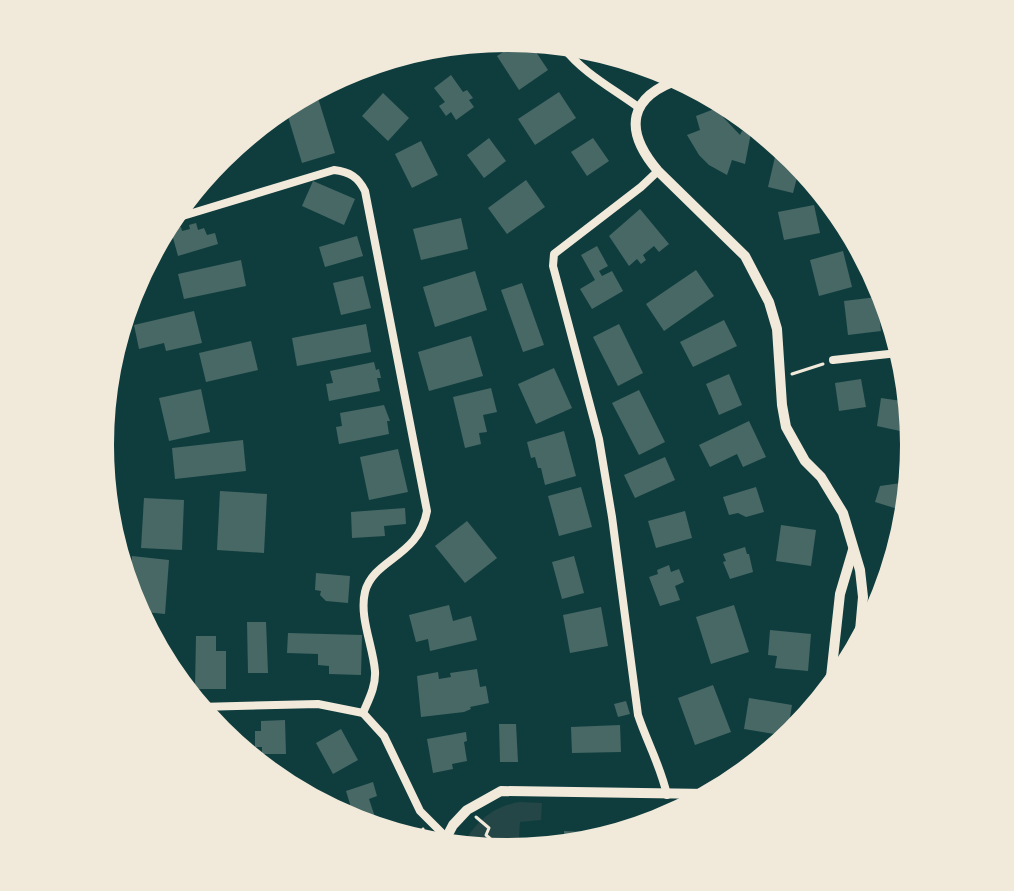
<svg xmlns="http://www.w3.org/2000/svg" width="1014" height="891" font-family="'Public Sans',sans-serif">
	<rect width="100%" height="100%" fill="#0f3d3e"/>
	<!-- green -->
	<path fill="#244646" d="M 520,802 L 542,803 L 541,820 L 520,822 L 518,853 L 507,855 L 463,846 C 473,823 495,805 520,802 Z"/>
	<!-- building -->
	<g fill="#486865">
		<path d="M 523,39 L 528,40 L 548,70 L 519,90 L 497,56 Z"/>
		<path d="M 382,61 L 383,65 L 365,74 L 357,66 Z"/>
		<path d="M 451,75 L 463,92 L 467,90 L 473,98 L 469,100 L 474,107 L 456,120 L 451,112 L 446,116 L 439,106 L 445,102 L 434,88 Z"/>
		<path d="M 559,92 L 576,118 L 535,145 L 518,119 Z"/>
		<path d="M 383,93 L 409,118 L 388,141 L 362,116 Z"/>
		<path d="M 318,98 L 335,153 L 302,163 L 286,110 Z"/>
		<path d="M 722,106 L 726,115 L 723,117 L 740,135 L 742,131 L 751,133 L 745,164 L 732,160 L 727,175 L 709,165 L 699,155 L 687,135 L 700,130 L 696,116 Z"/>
		<path d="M 489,138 L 506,161 L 484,178 L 467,155 Z"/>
		<path d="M 593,138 L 609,161 L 587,176 L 571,152 Z"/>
		<path d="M 421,141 L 438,175 L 412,188 L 395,154 Z"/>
		<path d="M 239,142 L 243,154 L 212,165 L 218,156 Z"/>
		<path d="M 778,144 L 797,156 L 801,162 L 793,193 L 768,187 Z"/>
		<path d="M 526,180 L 545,207 L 507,234 L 488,208 Z"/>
		<path d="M 313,181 L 355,199 L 344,225 L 302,206 Z"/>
		<path d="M 814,205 L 820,233 L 784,240 L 778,212 Z"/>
		<path d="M 640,209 L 669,244 L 659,252 L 654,246 L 643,255 L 646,260 L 641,264 L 637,259 L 629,266 L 609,236 Z"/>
		<path d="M 461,218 L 468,249 L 421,260 L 413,229 Z"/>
		<path d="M 196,223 L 198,230 L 204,228 L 207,235 L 215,233 L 218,244 L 178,256 L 172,234 L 175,233 L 174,229 L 181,227 L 182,231 L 190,229 L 189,225 Z"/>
		<path d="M 357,236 L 363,256 L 325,267 L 319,247 Z"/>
		<path d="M 597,246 L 608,266 L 599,271 L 602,276 L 612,271 L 623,291 L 592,309 L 580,289 L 595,280 L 581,255 Z"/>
		<path d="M 843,251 L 852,287 L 819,296 L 810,260 Z"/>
		<path d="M 241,260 L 246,286 L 184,299 L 178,274 Z"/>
		<path d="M 696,270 L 714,296 L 664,331 L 646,304 Z"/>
		<path d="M 475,271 L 487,310 L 435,327 L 423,287 Z"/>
		<path d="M 363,276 L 371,308 L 341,315 L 333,283 Z"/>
		<path d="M 522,283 L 544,345 L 523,352 L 501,290 Z"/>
		<path d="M 877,297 L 881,331 L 848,335 L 844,301 Z"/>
		<path d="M 194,311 L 202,343 L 166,351 L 164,343 L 139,349 L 134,325 Z"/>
		<path d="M 724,320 L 737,346 L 693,367 L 680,342 Z"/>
		<path d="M 366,324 L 371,352 L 297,366 L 292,338 Z"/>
		<path d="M 619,324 L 643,373 L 618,386 L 593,337 Z"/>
		<path d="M 471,336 L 483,376 L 429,391 L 418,352 Z"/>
		<path d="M 251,341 L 258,370 L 206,382 L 199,353 Z"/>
		<path d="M 374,362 L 376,370 L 379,369 L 381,378 L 377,378 L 380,391 L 329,401 L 326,384 L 333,383 L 330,371 Z"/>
		<path d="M 554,368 L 572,408 L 536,424 L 518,384 Z"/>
		<path d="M 729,374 L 742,405 L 719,415 L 706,384 Z"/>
		<path d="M 861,379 L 866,407 L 839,411 L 835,383 Z"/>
		<path d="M 491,388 L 497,412 L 483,415 L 487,432 L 479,433 L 481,444 L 465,448 L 453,397 Z"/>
		<path d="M 201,389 L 210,432 L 169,441 L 159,398 Z"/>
		<path d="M 639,390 L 665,442 L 639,455 L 612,403 Z"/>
		<path d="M 881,398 L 908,402 L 914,434 L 877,426 Z"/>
		<path d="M 384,405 L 390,421 L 387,421 L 389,434 L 339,444 L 336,427 L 342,426 L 340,413 Z"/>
		<path d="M 749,421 L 766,457 L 743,467 L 737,454 L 710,467 L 699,445 Z"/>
		<path d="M 564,431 L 576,476 L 545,485 L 541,468 L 538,468 L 535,457 L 531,458 L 527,442 Z"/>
		<path d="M 243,440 L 246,471 L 175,479 L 172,448 Z"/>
		<path d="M 398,449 L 408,492 L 369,500 L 360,457 Z"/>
		<path d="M 665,457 L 675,480 L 635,498 L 624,475 Z"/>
		<path d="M 901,483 L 909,486 L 904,511 L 875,502 L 880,486 Z"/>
		<path d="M 581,487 L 592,527 L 559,536 L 548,496 Z"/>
		<path d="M 756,487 L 764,512 L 746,517 L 738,513 L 729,515 L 723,497 Z"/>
		<path d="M 220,491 L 267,494 L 264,553 L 217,550 Z"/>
		<path d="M 144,498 L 184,500 L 182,550 L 141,548 Z"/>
		<path d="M 405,508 L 406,524 L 384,526 L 385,536 L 352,538 L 351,512 Z"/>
		<path d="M 685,511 L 692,538 L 656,548 L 648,521 Z"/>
		<path d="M 467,521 L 497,558 L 465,583 L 435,546 Z"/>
		<path d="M 781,525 L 816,530 L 811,566 L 776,561 Z"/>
		<path d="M 745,547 L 747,554 L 749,554 L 753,572 L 730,579 L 723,562 L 726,561 L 723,554 Z"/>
		<path d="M 132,556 L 169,560 L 165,614 L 135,611 L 129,602 Z"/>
		<path d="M 574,556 L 584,593 L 562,599 L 552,562 Z"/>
		<path d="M 669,565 L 671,572 L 679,569 L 684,582 L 675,586 L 680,600 L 660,606 L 649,577 L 658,574 L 657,570 Z"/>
		<path d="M 316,573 L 350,576 L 348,603 L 326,601 L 320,595 L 321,591 L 315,590 Z"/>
		<path d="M 449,605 L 453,621 L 471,616 L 477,640 L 430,651 L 428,639 L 416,642 L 409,615 Z"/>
		<path d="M 734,605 L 749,652 L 711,664 L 696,617 Z"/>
		<path d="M 601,607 L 608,646 L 570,653 L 563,615 Z"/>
		<path d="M 247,622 L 266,622 L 268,673 L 248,673 Z"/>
		<path d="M 770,630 L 811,634 L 808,671 L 775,668 L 777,656 L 768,655 Z"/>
		<path d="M 288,633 L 362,635 L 361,675 L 329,674 L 329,666 L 318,665 L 318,654 L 287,653 Z"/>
		<path d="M 196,636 L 216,636 L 216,651 L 226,651 L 226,689 L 195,689 Z"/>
		<path d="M 477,669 L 480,687 L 486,686 L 489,703 L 470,707 L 471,709 L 464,712 L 421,717 L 417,676 L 438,672 L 439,679 L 451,677 L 450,673 Z"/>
		<path d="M 713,685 L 731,732 L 695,745 L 678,698 Z"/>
		<path d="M 749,698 L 792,705 L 787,736 L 744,729 Z"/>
		<path d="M 626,701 L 630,714 L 618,717 L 614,704 Z"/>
		<path d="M 285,720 L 286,754 L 262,754 L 262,747 L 255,747 L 255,731 L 261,731 L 261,721 Z"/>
		<path d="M 499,724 L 516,724 L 518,762 L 500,762 Z"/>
		<path d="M 620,725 L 621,752 L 572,753 L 571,727 Z"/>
		<path d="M 341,729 L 358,760 L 333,774 L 316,743 Z"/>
		<path d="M 466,732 L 467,741 L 464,742 L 467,761 L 452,764 L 453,769 L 433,773 L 427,739 Z"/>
		<path d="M 373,782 L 377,796 L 369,799 L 377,823 L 365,827 L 350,824 L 344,820 L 354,817 L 346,791 Z"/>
		<path d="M 564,831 L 606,833 L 606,835 L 564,844 Z"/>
	</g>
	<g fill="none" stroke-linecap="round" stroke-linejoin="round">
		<!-- path -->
		<g stroke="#f1e9da" stroke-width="3">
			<path d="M 792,374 L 823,364"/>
			<path d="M 476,817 L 489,828 L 486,835 L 494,842 L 500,854"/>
			<path d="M 423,829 L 424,839"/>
		</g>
		<!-- minor -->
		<g stroke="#f1e9da" stroke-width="8">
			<path d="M 563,47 C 583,73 612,88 638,107"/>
			<path d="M 658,171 L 641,187 L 554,254 L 553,266 L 599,439 L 612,517 L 638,715 C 647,742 661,767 667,795"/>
			<path d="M 176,218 L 334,170 C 350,172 358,177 365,191 L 427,511 C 419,557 373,559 365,592 C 359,617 373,646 375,671 C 376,686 369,699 363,713"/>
			<path d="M 833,360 L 898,353"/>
			<path d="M 198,707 L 318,704 L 363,713 L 384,736 L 420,811 L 446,837"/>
		</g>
		<!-- tertiary -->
		<g stroke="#f1e9da" stroke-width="10">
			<path d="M 681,79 C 628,96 623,130 658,171 L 745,256 L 769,302 L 777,329 L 782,405 L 786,427 L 805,461 L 821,477 L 843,513 L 860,570 L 863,597 L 859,642"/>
			<path d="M 830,686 L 840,594 L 853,550"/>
			<path d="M 444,842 L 453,825 L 467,810 L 501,791 L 708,794"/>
		</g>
	</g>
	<!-- crop -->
	<path d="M0 0H1014V891H0ZM112 445a395 395 0 1 1 790 0a395 395 0 1 1-790 0Z" fill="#f1e9da" fill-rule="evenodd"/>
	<path fill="none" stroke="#f1e9da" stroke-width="4" d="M112 445a395 395 0 1 1 790 0a395 395 0 1 1-790 0Z"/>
</svg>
